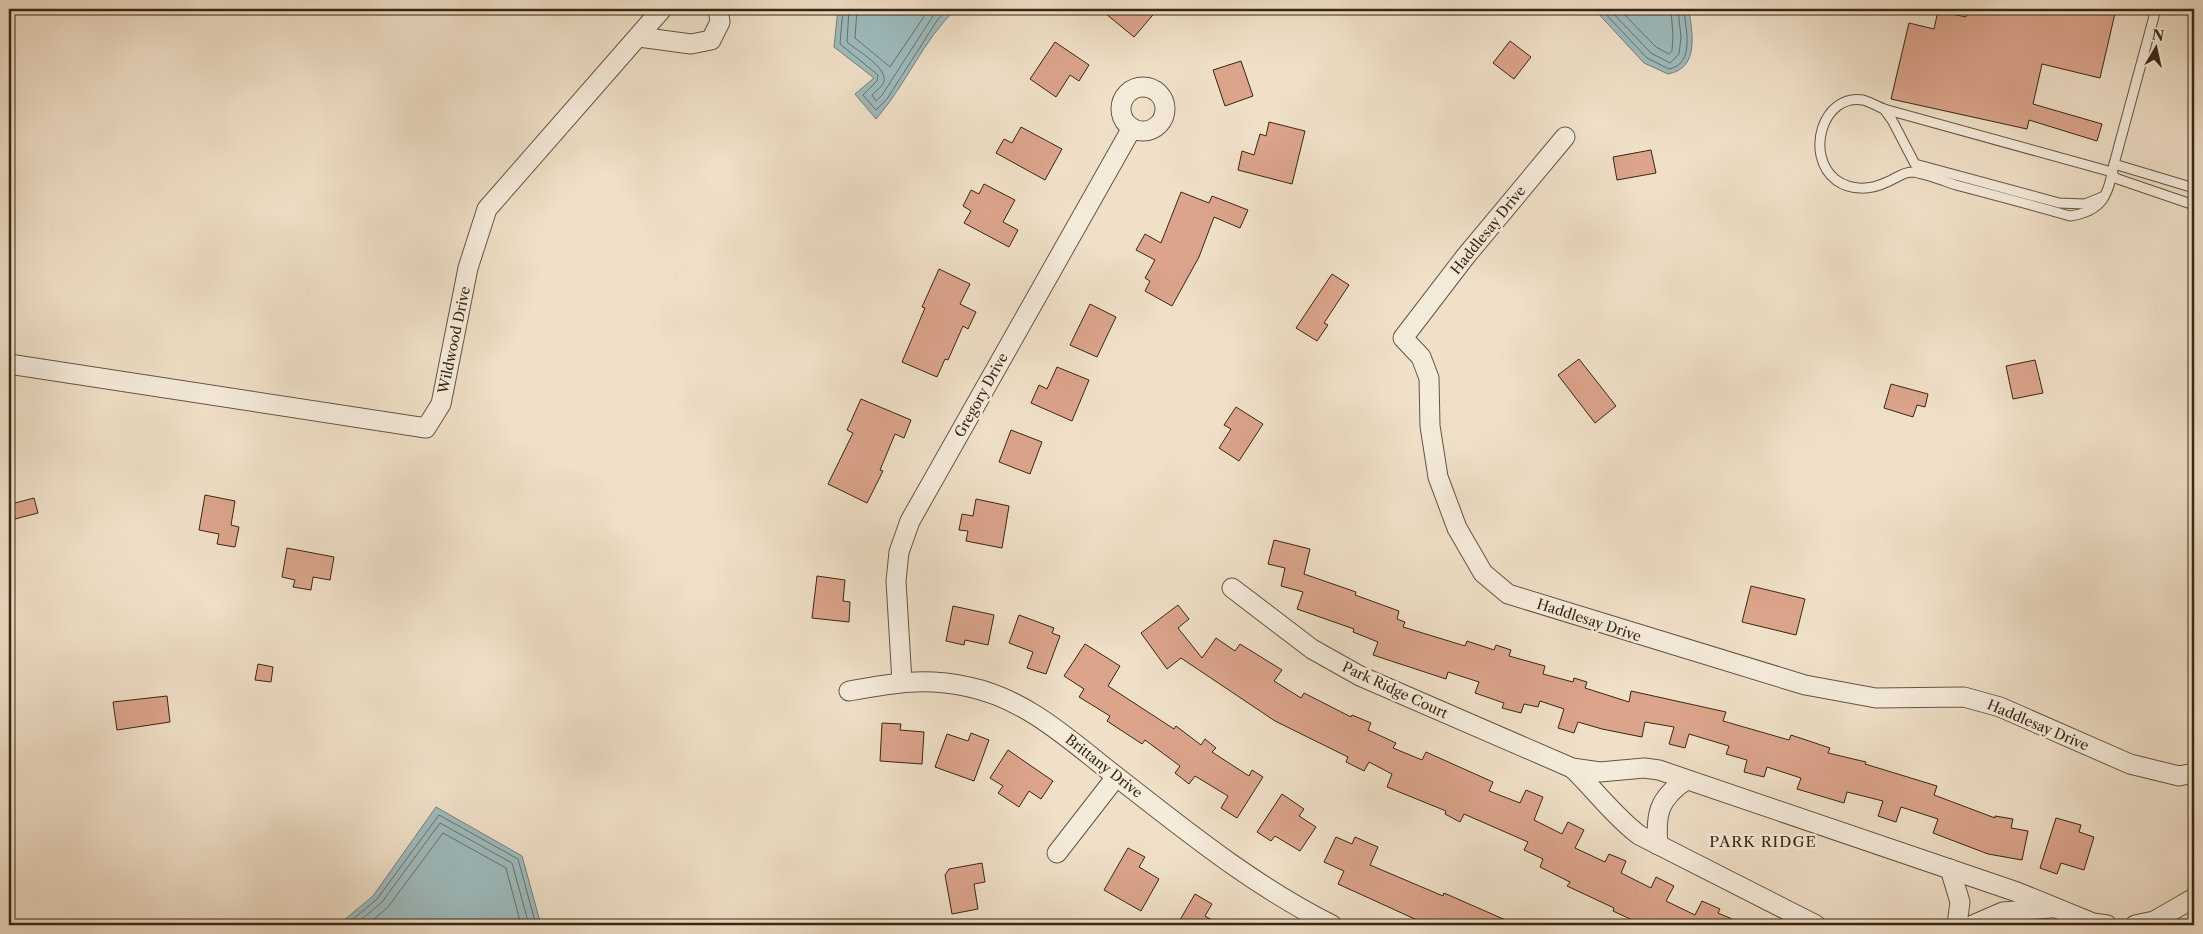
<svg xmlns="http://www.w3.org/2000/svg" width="2203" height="934" font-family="'Libre Caslon Text',serif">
	<rect width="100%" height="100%" fill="#f0e0c8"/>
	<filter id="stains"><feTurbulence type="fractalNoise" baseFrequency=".004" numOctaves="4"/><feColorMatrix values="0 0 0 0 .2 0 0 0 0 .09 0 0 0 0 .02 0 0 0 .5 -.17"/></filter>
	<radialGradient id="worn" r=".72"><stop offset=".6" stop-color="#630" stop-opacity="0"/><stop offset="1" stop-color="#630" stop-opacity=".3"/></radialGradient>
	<!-- water -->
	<g fill="#9dbbbe" stroke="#74807a">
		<path d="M 838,9 L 956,9 C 923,40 906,85 876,119 L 855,94 L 874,78 L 834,47 Z"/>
		<path d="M 1594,9 L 1689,9 C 1692,33 1700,68 1668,74 L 1644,63 Z"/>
		<path d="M 436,807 L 522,856 L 541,925 L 338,925 L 373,896 Z"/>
	</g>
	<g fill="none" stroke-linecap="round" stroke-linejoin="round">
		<!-- shore -->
		<g stroke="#6a7168" stroke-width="1">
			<path d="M 843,9 L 840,44 L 878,75 L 877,81 L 863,95 L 876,110 L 887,99 L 938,19 L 949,9"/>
			<path d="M 849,9 L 847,42 C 856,50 891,69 883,84 C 881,88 875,91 872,95 L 876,101 L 882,95 L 933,16 L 940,9"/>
			<path d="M 857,9 L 855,38 L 890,67 L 929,9"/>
			<path d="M 1601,9 L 1647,58 L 1669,69 C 1696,64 1685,27 1684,9"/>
			<path d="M 1609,9 L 1651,53 L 1670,63 L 1679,54 L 1681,37 L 1678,9"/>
			<path d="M 1619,9 L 1656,47 L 1669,54 L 1672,51 L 1673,37 L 1671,9"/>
			<path d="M 346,925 L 377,899 L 439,815 L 518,859 L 536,925"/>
			<path d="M 355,925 L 382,902 L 440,823 L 512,863 L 529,925"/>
			<path d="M 367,925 L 388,907 L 443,833 L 506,868 L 521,925"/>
		</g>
	</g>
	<!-- building -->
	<g fill="#dba48b" stroke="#372713">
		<path d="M 1100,9 L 1158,9 L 1134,37 Z"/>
		<path d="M 1967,9 L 2116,9 L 2100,78 L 2042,64 L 2033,104 L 2102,124 L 2097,141 L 2029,120 L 2027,129 L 1891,99 L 1909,23 L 1934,29 L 1938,11 L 1966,17 Z"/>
		<path d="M 1510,41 L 1531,57 L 1514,79 L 1493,63 Z"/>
		<path d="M 1055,42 L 1089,65 L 1079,81 L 1070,75 L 1056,97 L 1030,79 Z"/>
		<path d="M 1241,61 L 1253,96 L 1225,106 L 1213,70 Z"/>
		<path d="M 1269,122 L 1305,131 L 1292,184 L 1238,170 L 1242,151 L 1254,155 L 1260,134 L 1266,136 Z"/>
		<path d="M 1021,127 L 1062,149 L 1045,180 L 996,153 L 1004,139 L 1012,143 Z"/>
		<path d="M 1651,150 L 1656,173 L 1617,180 L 1613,157 Z"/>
		<path d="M 984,184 L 1015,200 L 1003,222 L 1018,230 L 1009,247 L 964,223 L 971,211 L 963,206 L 971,190 L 979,194 Z"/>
		<path d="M 1181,192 L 1209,203 L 1212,196 L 1248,210 L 1240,228 L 1214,217 L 1199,257 L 1172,306 L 1145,291 L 1150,281 L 1145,278 L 1155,260 L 1136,250 L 1145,234 L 1161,243 Z"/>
		<path d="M 939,269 L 970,284 L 960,304 L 976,312 L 968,329 L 963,326 L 948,360 L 945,359 L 937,377 L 902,362 L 925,308 L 922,307 Z"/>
		<path d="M 1332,274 L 1349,285 L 1324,323 L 1328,325 L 1317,341 L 1296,328 Z"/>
		<path d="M 1090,304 L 1116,317 L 1097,357 L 1070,345 Z"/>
		<path d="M 1579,359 L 1616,406 L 1595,423 L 1558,375 Z"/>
		<path d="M 2035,360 L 2043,393 L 2013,399 L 2006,366 Z"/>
		<path d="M 1057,367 L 1089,380 L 1072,421 L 1031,403 L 1039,385 L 1047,389 Z"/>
		<path d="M 1891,384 L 1928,394 L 1925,407 L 1917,405 L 1913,417 L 1884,408 Z"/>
		<path d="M 861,399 L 911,420 L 904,438 L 895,434 L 880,470 L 883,471 L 867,503 L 828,484 L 853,433 L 847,430 Z"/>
		<path d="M 1236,407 L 1263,424 L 1239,461 L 1219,448 L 1231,429 L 1224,425 Z"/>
		<path d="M 1011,430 L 1042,442 L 1030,474 L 999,462 Z"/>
		<path d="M 205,495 L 235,501 L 231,525 L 239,527 L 235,547 L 217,544 L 219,534 L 199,530 Z"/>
		<path d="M 34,498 L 38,513 L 15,519 L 11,504 Z"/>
		<path d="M 976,499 L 1009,506 L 1002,548 L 966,541 L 968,531 L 959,530 L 962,514 L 973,516 Z"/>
		<path d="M 1274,540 L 1310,549 L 1304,574 L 1356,592 L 1355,595 L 1399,611 L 1397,619 L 1405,622 L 1403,627 L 1465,646 L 1467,641 L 1494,650 L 1496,645 L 1511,650 L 1509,656 L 1545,666 L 1543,674 L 1573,682 L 1574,678 L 1587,682 L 1585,688 L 1629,702 L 1631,691 L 1726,712 L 1723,721 L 1789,740 L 1791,735 L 1830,748 L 1828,753 L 1866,762 L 1865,764 L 1937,786 L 1934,795 L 1995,818 L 1995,816 L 2013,819 L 2011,828 L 2028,831 L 2022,860 L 1988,854 L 1933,833 L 1938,819 L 1901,807 L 1896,822 L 1878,816 L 1883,801 L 1847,792 L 1844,803 L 1797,789 L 1801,778 L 1767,767 L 1764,777 L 1744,772 L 1747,760 L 1726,754 L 1729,746 L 1689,734 L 1685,748 L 1669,744 L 1674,727 L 1645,722 L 1642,737 L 1602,729 L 1578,722 L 1574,733 L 1558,728 L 1564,709 L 1540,701 L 1538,707 L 1524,704 L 1521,713 L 1502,708 L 1504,703 L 1475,693 L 1479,682 L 1448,672 L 1446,679 L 1373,655 L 1378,642 L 1353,632 L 1354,629 L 1297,609 L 1303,592 L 1281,586 L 1285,568 L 1268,564 Z"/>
		<path d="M 287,548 L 334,557 L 330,580 L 313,577 L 311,590 L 293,587 L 295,580 L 282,577 Z"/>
		<path d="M 817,576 L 845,580 L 843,601 L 850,602 L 849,622 L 812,618 Z"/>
		<path d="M 1751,586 L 1805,599 L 1796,635 L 1742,622 Z"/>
		<path d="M 1178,605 L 1189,619 L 1178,628 L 1202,658 L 1216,638 L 1235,651 L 1240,644 L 1282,670 L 1274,681 L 1301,698 L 1304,693 L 1351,717 L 1352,715 L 1371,723 L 1368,730 L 1396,743 L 1393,748 L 1422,760 L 1426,752 L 1493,782 L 1489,791 L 1520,803 L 1526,790 L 1543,797 L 1534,820 L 1562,834 L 1568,822 L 1584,830 L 1575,848 L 1605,862 L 1609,854 L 1626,861 L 1621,873 L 1651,888 L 1656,877 L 1674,886 L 1666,901 L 1695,915 L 1702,901 L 1720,909 L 1718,913 L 1746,925 L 1643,925 L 1613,911 L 1614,908 L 1567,886 L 1570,882 L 1540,867 L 1543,859 L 1524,850 L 1528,842 L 1464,814 L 1460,822 L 1445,814 L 1446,811 L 1387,787 L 1392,774 L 1369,762 L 1364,771 L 1346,762 L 1348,757 L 1275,721 L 1181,658 L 1167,669 L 1141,633 Z"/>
		<path d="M 953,606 L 994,615 L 988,645 L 965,640 L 964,645 L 946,641 Z"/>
		<path d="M 1019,615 L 1054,628 L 1052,633 L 1060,636 L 1046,674 L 1027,668 L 1033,652 L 1009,643 Z"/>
		<path d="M 1085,644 L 1120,666 L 1108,686 L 1174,729 L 1176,726 L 1201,745 L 1205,739 L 1216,748 L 1212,752 L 1249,776 L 1252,770 L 1263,777 L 1237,818 L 1221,808 L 1228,796 L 1195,776 L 1189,784 L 1175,773 L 1180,766 L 1145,740 L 1142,744 L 1107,721 L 1110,716 L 1079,697 L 1084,689 L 1064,676 Z"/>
		<path d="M 258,664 L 273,667 L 271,682 L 255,680 Z"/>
		<path d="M 167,696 L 170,722 L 117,730 L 113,702 Z"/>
		<path d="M 882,723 L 901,724 L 900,730 L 924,732 L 922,764 L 880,761 Z"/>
		<path d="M 971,733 L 989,740 L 974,781 L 935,767 L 947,734 L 968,741 Z"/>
		<path d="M 1008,750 L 1053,781 L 1041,799 L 1029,791 L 1019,807 L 998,793 L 1003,786 L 990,778 Z"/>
		<path d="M 1282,794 L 1304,809 L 1299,816 L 1316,827 L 1300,851 L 1275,836 L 1271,841 L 1257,832 Z"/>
		<path d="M 2056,818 L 2081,825 L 2079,832 L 2094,837 L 2084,870 L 2061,863 L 2057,874 L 2040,868 Z"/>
		<path d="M 1336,837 L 1352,844 L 1355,837 L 1378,847 L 1370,865 L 1443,896 L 1444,893 L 1517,925 L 1428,925 L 1338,884 L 1344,871 L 1324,862 Z"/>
		<path d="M 1128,848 L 1145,857 L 1139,867 L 1159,879 L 1141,911 L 1104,890 Z"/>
		<path d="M 982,863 L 985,882 L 974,884 L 978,909 L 952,914 L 945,875 L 949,869 Z"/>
		<path d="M 1195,894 L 1212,904 L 1205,916 L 1221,925 L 1177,925 Z"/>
	</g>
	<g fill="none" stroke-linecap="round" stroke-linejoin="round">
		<!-- service casing -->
		<g stroke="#655540" stroke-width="11">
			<g id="service">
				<path d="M 2156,9 L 2114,164 C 2108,194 2104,211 2070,216 C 2032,205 1994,195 1956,185 C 1944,181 1924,173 1912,172 C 1903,172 1895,179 1887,182 C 1871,190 1851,191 1836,180 C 1804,155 1823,93 1863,100 C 1870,102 1877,106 1884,109 L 2112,172 L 2115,178 L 2194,205"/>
				<path d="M 1884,109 L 1892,120 L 1915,164 L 2059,203 L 2085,204 L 2102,197"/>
				<path d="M 2114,164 L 2194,188"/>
			</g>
		</g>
		<!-- minor casing -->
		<g stroke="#655540" stroke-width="21">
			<g id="minor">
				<path d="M 639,37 L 691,44 L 711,40 L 720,22 L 718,9"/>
				<circle cx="1143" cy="109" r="22"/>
				<path d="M 1565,137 L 1465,257 L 1403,338 L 1421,357 L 1429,378 L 1430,426 L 1438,477 L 1457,528 L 1483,573 L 1508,594 L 1805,685 L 1876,698 L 1964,697 L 2000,707 L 2130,764 L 2179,776 L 2194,773"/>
				<path d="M 9,364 L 426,428 L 441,404 L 468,268 L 487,209 L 662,9"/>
				<path d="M 1232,588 L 1312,649 L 1360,676 L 1572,768 L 1600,772 L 1644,768 L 1659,770 L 2017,892 L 2093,923 L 2107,925"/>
				<path d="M 902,682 L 896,581 L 899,552 L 910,521 L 1132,128"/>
				<path d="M 849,691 C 893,683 924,677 969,687 C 1027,699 1072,742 1117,777 C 1186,831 1254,886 1332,925"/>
				<path d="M 1572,768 C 1595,790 1614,816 1639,835 L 1816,925"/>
				<path d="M 1658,845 C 1655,814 1659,798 1686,780"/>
				<path d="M 1057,853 L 1116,777"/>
				<path d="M 1950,869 L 1960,902 L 1957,925"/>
				<path d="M 1973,925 L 2003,912 L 2051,908"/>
				<path d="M 2135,925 L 2154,921 L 2194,898"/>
			</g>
		</g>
		<!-- service -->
		<use href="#service" stroke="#f5ebdb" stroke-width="9"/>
		<!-- minor -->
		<use href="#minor" stroke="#f5ebdb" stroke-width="19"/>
	</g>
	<g text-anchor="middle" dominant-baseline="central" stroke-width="5" stroke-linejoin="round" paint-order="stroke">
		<!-- street labels -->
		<g font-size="14" fill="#372713" stroke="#f5ebdb">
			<text transform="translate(1488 230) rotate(-51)">Haddlesay Drive</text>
			<text transform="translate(454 340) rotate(-78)">Wildwood Drive</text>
			<text transform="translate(981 395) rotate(-61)">Gregory Drive</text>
			<text transform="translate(1589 620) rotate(18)">Haddlesay Drive</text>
			<text transform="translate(1395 690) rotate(25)">Park Ridge Court</text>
			<text transform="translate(2038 725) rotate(23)">Haddlesay Drive</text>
			<text transform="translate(1104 766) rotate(38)">Brittany Drive</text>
		</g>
		<!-- neighbourhood labels -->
		<g font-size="15" letter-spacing="1" fill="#372713" stroke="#f5ebdb">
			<text x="1763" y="841">PARK RIDGE</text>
		</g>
	</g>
	<!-- margin -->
	<rect width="2203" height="934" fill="none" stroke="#f0e0c8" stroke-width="30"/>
	<rect x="10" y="10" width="2183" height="914" fill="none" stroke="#372713" stroke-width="2.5"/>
	<rect x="15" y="15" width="2173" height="904" fill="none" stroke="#372713"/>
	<!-- north arrow -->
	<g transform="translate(2156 48) rotate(9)" stroke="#f5ebdb" stroke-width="4" paint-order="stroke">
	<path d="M0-4L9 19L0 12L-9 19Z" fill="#372713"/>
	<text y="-8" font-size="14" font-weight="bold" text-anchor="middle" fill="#372713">N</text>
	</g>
	<rect width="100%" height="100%" filter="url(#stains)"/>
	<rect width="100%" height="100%" fill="url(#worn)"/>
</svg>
